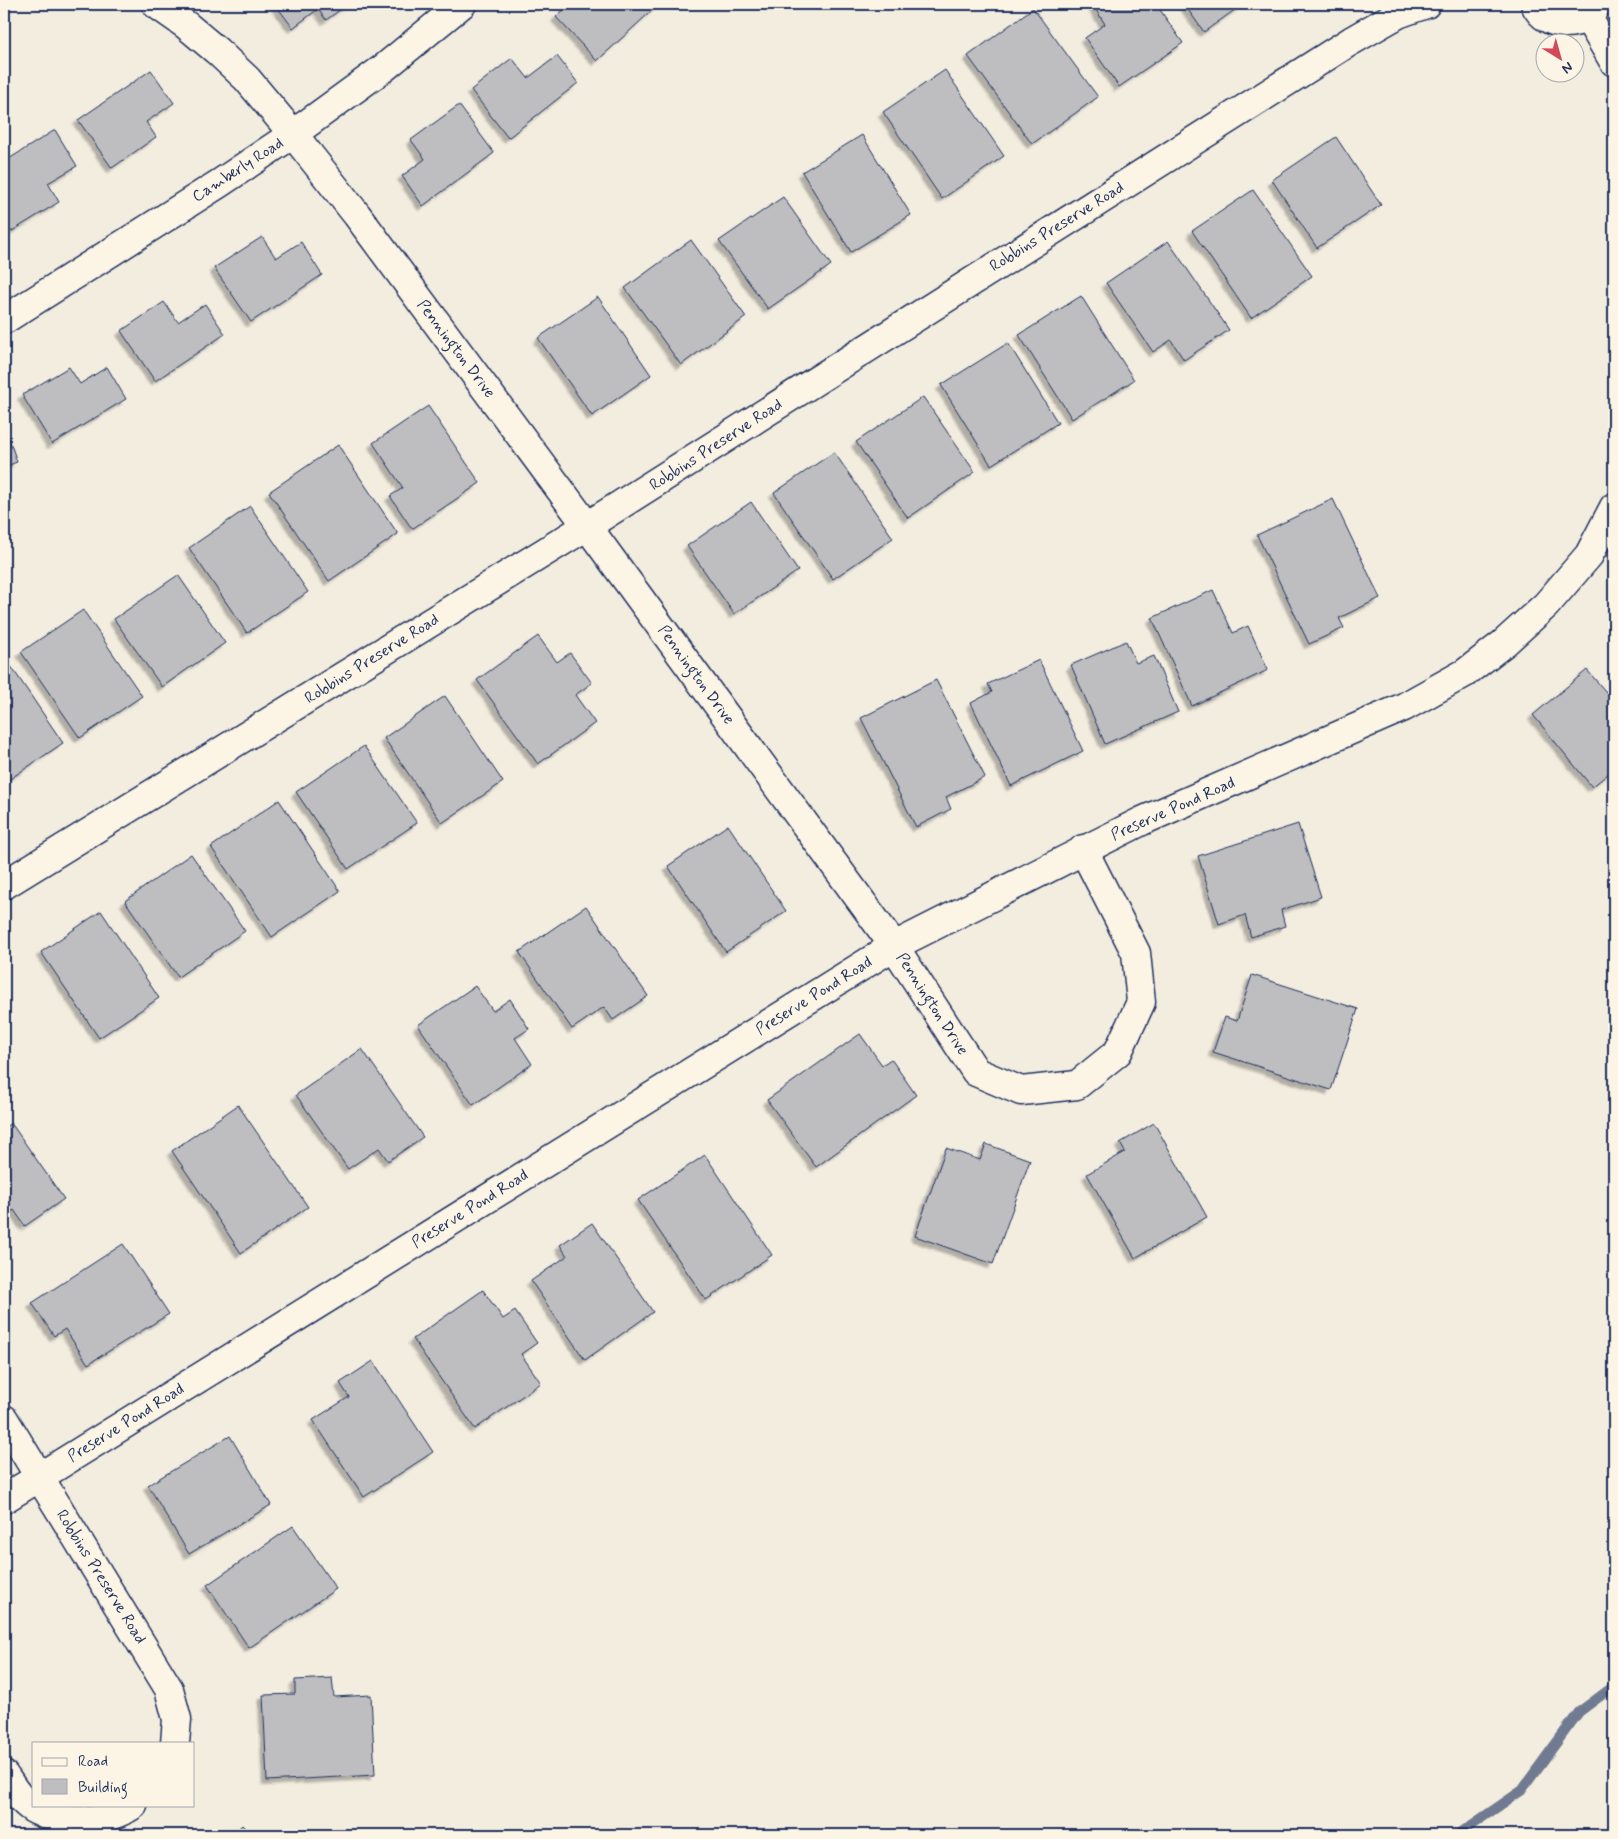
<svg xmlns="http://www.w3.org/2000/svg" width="1618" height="1839" font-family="Mynerve,sans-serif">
	<defs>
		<filter id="shadow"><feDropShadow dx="-4.5" dy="4.5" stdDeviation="1" flood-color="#0004"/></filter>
	</defs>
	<rect width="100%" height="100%" fill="#f3ede0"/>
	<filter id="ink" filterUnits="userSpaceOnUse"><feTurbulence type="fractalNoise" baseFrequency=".02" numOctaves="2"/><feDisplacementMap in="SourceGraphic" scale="10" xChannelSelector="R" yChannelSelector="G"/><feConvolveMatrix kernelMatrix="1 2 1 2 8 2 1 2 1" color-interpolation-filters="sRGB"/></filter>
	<g filter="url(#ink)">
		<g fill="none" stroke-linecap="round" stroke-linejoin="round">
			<!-- stream -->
			<path stroke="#707a91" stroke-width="10" d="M 1457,1835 L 1521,1791 L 1579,1712 L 1614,1686"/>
		</g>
		<!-- building -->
		<g fill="#bebec0" stroke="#1b2f5e" filter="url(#shadow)">
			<path d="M 275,4 L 348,4 L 326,20 L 318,9 L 293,28 Z"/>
			<path d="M 570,4 L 659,4 L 597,61 L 556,17 Z"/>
			<path d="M 1092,4 L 1156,4 L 1183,43 L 1119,87 L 1085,38 L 1105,24 Z"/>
			<path d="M 1184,4 L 1243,4 L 1204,32 Z"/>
			<path d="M 1033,8 L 1098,97 L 1032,144 L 968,56 Z"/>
			<path d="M 557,56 L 578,83 L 508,138 L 471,90 L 512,58 L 528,78 Z"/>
			<path d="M 151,70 L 174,103 L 146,122 L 156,137 L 112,168 L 78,120 Z"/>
			<path d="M 945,70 L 1004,156 L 942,199 L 883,112 Z"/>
			<path d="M 459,105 L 494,153 L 423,206 L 402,176 L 425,159 L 411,140 Z"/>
			<path d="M 55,130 L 77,166 L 48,183 L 59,202 L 9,233 L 4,224 L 4,162 Z"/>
			<path d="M 862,135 L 911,215 L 851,252 L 802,172 Z"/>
			<path d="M 1336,137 L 1381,205 L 1317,248 L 1272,180 Z"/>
			<path d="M 1253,190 L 1312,276 L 1251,318 L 1192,231 Z"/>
			<path d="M 783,197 L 831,265 L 768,309 L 719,241 Z"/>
			<path d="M 262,237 L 276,258 L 301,242 L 322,275 L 251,322 L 214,268 Z"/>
			<path d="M 691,240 L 746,317 L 681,365 L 625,288 Z"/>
			<path d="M 1168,241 L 1229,330 L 1184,360 L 1171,340 L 1153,352 L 1106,283 Z"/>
			<path d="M 1081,296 L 1134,380 L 1072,419 L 1019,335 Z"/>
			<path d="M 598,297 L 651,375 L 592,416 L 538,338 Z"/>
			<path d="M 164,302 L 178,322 L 205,304 L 225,334 L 155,381 L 121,331 Z"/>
			<path d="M 1008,343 L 1058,423 L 991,465 L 941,385 Z"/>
			<path d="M 69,367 L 80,384 L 107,367 L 126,399 L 52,444 L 22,395 Z"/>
			<path d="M 923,397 L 975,472 L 908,518 L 856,442 Z"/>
			<path d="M 428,406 L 480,483 L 412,529 L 390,496 L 403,488 L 373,443 Z"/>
			<path d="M 4,430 L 6,430 L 17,462 L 4,467 Z"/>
			<path d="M 338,445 L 398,534 L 329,581 L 269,492 Z"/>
			<path d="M 834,452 L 893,538 L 833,579 L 774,493 Z"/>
			<path d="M 1333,499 L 1380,598 L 1339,618 L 1344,628 L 1309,644 L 1257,535 Z"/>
			<path d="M 751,502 L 798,571 L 734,614 L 687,546 Z"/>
			<path d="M 250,506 L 308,592 L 247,633 L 189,548 Z"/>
			<path d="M 178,575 L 225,643 L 162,687 L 114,619 Z"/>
			<path d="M 1213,590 L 1233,633 L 1248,626 L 1268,670 L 1192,706 L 1152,618 Z"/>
			<path d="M 83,610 L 142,696 L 80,738 L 21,652 Z"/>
			<path d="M 538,636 L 557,662 L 570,653 L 592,683 L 575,695 L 595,723 L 538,764 L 477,680 Z"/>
			<path d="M 1126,641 L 1136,663 L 1154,656 L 1178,712 L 1105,744 L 1071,665 Z"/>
			<path d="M 4,656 L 63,743 L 4,783 Z"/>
			<path d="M 1039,660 L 1083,751 L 1011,786 L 971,703 L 992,692 L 988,684 Z"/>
			<path d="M 1587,670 L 1606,692 L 1614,686 L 1614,769 L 1592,787 L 1533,715 Z"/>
			<path d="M 936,680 L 985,777 L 946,797 L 951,809 L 916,827 L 861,718 Z"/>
			<path d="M 445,696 L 503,782 L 442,823 L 384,738 Z"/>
			<path d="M 364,746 L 417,823 L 348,869 L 296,792 Z"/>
			<path d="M 279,800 L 340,891 L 272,937 L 211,847 Z"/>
			<path d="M 1298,824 L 1321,897 L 1281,910 L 1285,926 L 1251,937 L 1245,915 L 1219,924 L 1198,856 Z"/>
			<path d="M 728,825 L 786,911 L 726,952 L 668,866 Z"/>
			<path d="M 191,854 L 245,931 L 178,977 L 125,901 Z"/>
			<path d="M 586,906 L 648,996 L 613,1020 L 604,1007 L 572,1029 L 519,952 Z"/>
			<path d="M 101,911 L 159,998 L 99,1038 L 41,952 Z"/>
			<path d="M 1252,975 L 1358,1009 L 1331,1090 L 1213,1052 L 1225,1017 L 1237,1021 Z"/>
			<path d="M 475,986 L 493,1011 L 510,999 L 529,1029 L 515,1038 L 532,1064 L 473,1105 L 418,1025 Z"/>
			<path d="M 860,1034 L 882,1065 L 891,1059 L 916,1095 L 816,1167 L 767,1100 Z"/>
			<path d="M 362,1049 L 423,1137 L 388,1161 L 379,1148 L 348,1169 L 296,1095 Z"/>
			<path d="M 238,1105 L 308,1207 L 241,1253 L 172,1151 Z"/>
			<path d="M 11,1123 L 64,1199 L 25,1226 L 14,1210 L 4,1217 L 4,1128 Z"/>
			<path d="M 1154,1123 L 1207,1217 L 1135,1258 L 1087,1174 L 1125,1152 L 1120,1143 Z"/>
			<path d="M 986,1144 L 1030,1160 L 993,1264 L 915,1236 L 946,1148 L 980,1160 Z"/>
			<path d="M 705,1155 L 772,1255 L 706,1300 L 638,1200 Z"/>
			<path d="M 592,1223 L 653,1312 L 585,1360 L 531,1281 L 567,1256 L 560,1245 Z"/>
			<path d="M 123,1244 L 169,1314 L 88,1364 L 65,1329 L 54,1336 L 32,1303 Z"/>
			<path d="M 483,1290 L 503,1319 L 515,1311 L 537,1343 L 521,1354 L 541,1383 L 475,1429 L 413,1339 Z"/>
			<path d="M 373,1361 L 433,1452 L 364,1497 L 313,1420 L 349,1397 L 340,1383 Z"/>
			<path d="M 230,1436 L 271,1505 L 189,1554 L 148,1485 Z"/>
			<path d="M 293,1526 L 336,1589 L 249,1648 L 207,1585 Z"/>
			<path d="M 332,1678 L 334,1697 L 371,1695 L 375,1775 L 267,1781 L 263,1695 L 295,1694 L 295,1680 Z"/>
			<path d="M 242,1825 L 252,1835 L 232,1835 Z"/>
		</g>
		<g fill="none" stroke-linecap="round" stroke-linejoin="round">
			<!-- street casing -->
			<g stroke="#1b2f5e" stroke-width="31">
				<g id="street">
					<path d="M 156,4 L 186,25 L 217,51 L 247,79 L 293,134 L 357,215 L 587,526 L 894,946 L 976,1072 L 1021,1091 L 1077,1085 L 1118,1052 L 1141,1002 L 1136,953 L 1083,849"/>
					<path d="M 1535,4 C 1546,30 1586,29 1597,4"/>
					<path d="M 1587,16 L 1614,62"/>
					<path d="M 4,320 L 220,183 L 293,134 L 385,67 L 462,4"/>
					<path d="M 4,885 L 587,526 L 1351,41 L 1398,14 L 1426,4"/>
					<path d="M 4,1419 L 169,1689 L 177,1719 L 175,1743"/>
					<path d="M 4,1499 L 894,946 L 1142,821 L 1404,707 L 1465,673 L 1504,643 L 1546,605 L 1589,555 L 1614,507"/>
					<path d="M 4,1775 C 13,1788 22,1804 37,1811 C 65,1826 107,1822 133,1805"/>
				</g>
			</g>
			<!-- street -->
			<use href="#street" stroke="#fcf5e5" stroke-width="28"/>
		</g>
	</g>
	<g text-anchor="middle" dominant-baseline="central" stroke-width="4.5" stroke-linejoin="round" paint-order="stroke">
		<!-- street labels -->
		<g font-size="16" fill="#1b2f5e" stroke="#fcf5e5">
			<text transform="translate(238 170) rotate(-33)">Camberly Road</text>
			<text transform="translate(1057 227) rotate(-32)">Robbins Preserve Road</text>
			<text transform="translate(456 349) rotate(53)">Pennington Drive</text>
			<text transform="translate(716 445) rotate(-33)">Robbins Preserve Road</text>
			<text transform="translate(372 659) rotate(-32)">Robbins Preserve Road</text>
			<text transform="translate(696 675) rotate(54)">Pennington Drive</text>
			<text transform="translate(1173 809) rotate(-24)">Preserve Pond Road</text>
			<text transform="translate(814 996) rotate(-32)">Preserve Pond Road</text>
			<text transform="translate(932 1004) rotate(57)">Pennington Drive</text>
			<text transform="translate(470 1209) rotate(-32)">Preserve Pond Road</text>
			<text transform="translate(126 1423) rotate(-32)">Preserve Pond Road</text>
			<text transform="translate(101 1577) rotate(58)">Robbins Preserve Road</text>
		</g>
	</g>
	<!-- margin -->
	<rect width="1618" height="1839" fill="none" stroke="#fcf5e5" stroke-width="20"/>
	<rect x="10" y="10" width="1598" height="1819" fill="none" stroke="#1b2f5e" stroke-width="2" filter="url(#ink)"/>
	<!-- legend -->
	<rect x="32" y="1742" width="162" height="65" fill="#fcf5e5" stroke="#a2a6af"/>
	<rect x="42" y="1758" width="25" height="8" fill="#fcf5e5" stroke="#a2a6af"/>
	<text x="78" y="1766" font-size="15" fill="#1b2f5e">Road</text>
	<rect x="42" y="1779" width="25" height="15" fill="#bebec0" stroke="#a2a6af"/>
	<text x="78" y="1792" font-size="15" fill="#1b2f5e">Building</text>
	<!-- north arrow -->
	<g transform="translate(1560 58) rotate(143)"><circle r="24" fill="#fcf5e5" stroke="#a2a6af"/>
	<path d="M0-4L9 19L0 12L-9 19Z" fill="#d1495b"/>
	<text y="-8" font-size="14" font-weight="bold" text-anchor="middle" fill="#1b2f5e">N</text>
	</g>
</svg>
